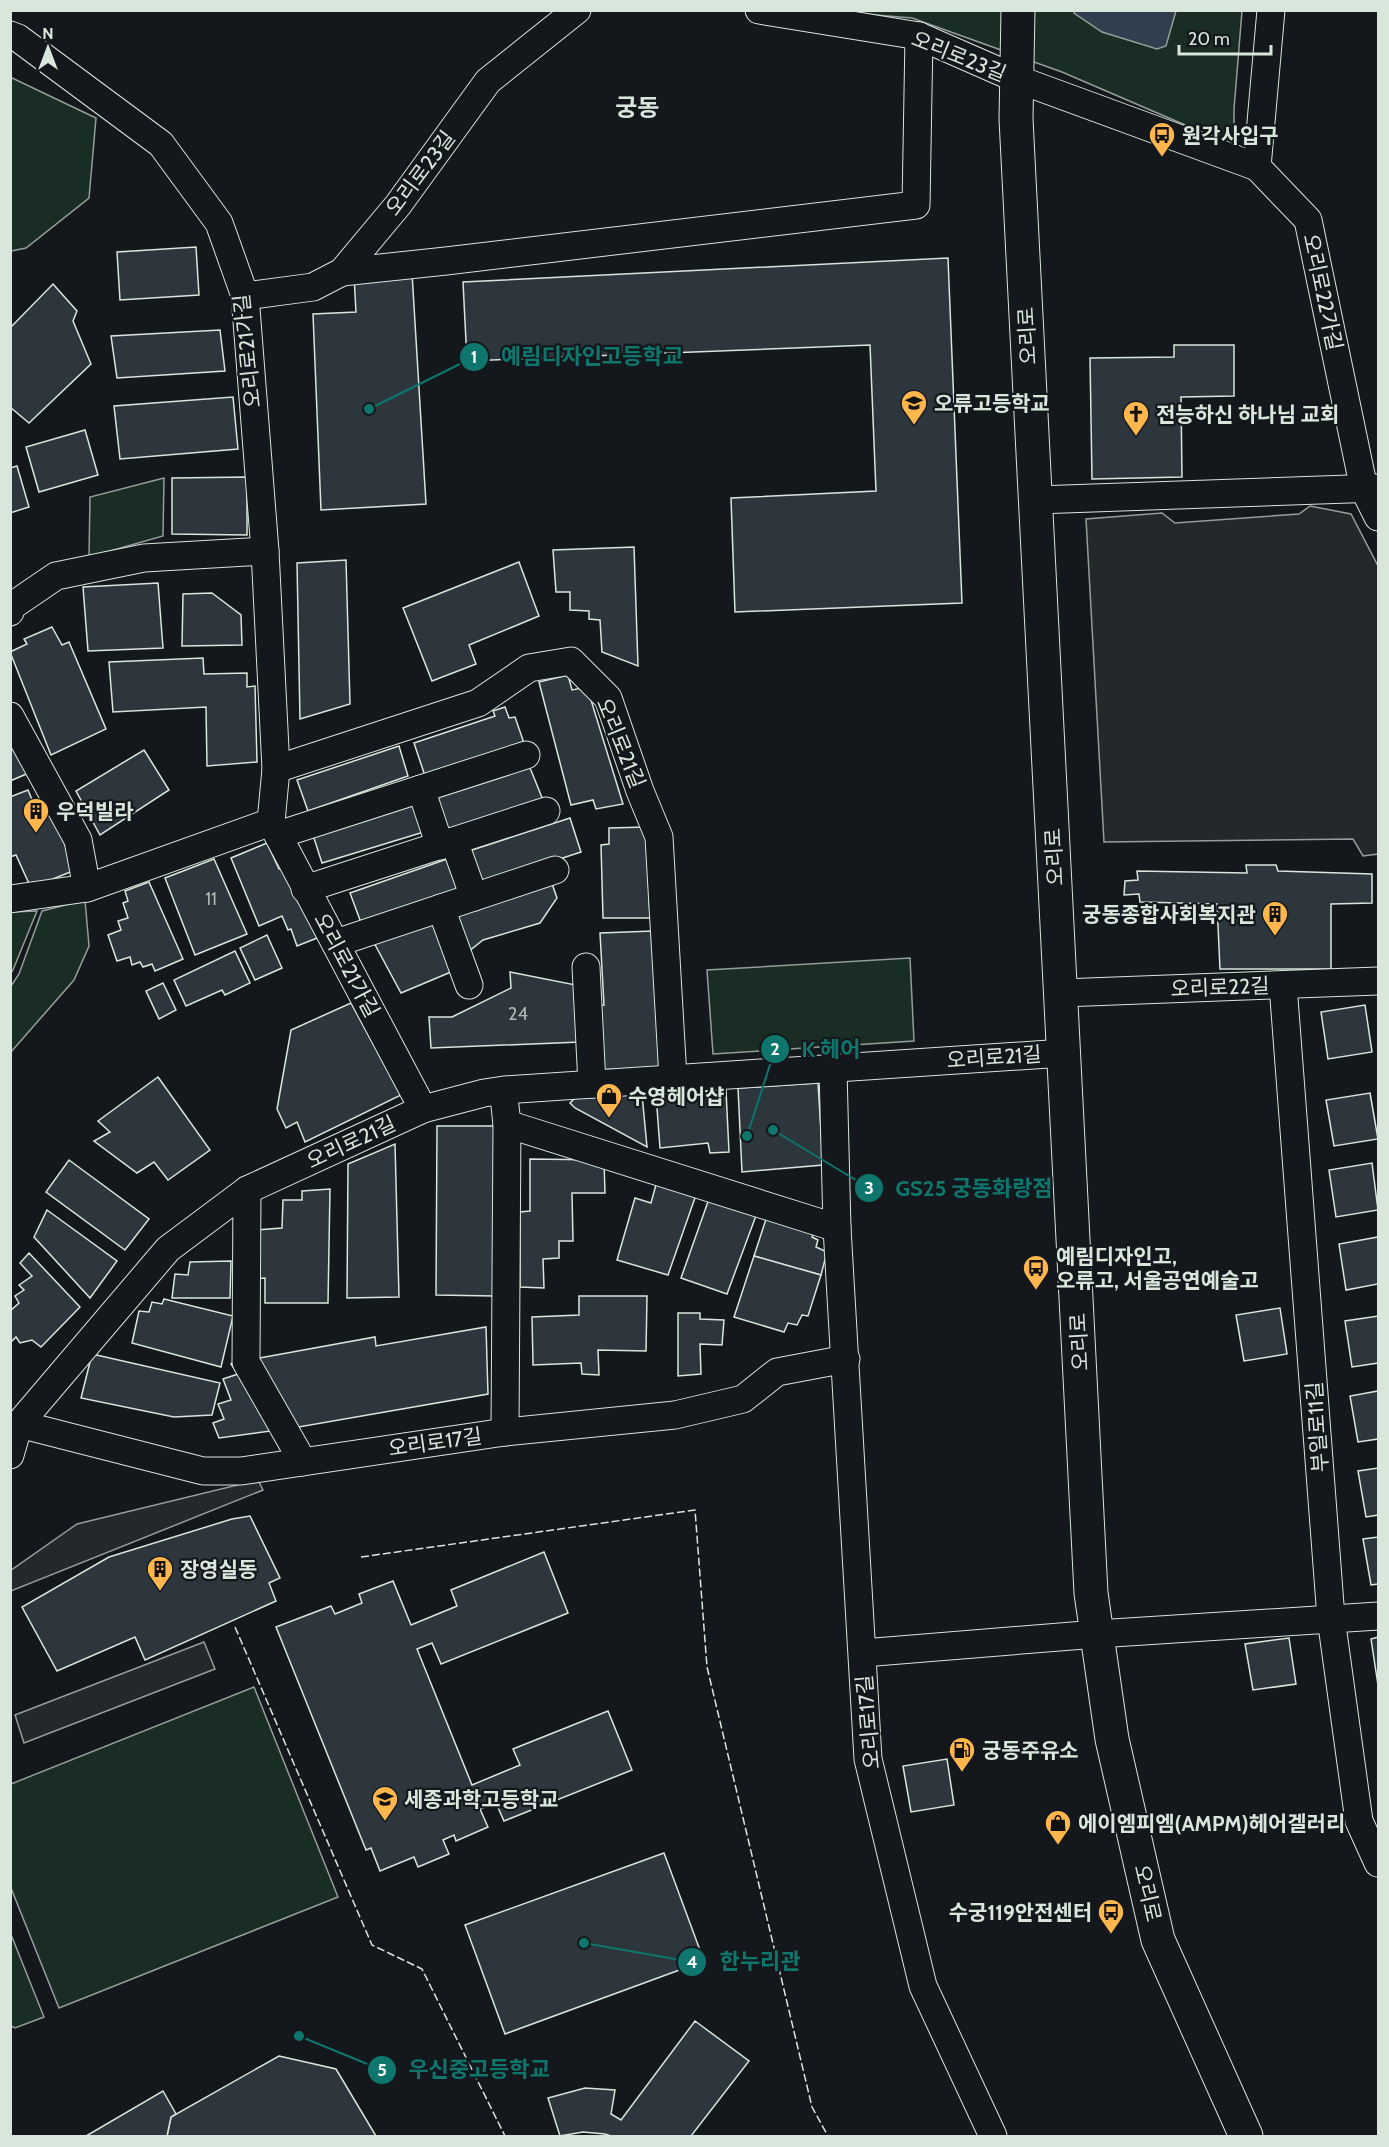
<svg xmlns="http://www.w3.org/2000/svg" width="1389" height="2147" font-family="Cabin,'Noto Sans KR',sans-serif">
	<rect width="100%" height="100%" fill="#14181c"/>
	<!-- green -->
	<g fill="#1a2d24" stroke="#939e99" stroke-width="1.5">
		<path d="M 827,11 L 1242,11 L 1234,109 L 1234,146 L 1062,72 L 912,18 Z"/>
		<path d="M 10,77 L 96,118 L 89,198 L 26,248 L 11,251 Z"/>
		<path d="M 164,478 L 163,536 L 89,557 L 90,497 Z"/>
		<path d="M 85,900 L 89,946 L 74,980 L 11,1052 L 11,986 L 19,974 L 42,911 Z"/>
		<path d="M 37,911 L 13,970 L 11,973 L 11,912 Z"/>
		<path d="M 910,958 L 914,1041 L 713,1054 L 707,970 Z"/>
		<path d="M 254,1687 L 338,1897 L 59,2008 L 11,1888 L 11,1784 Z"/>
		<path d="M 10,1932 L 44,2017 L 15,2028 L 11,2026 Z"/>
	</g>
	<!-- parking -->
	<g fill="#24282b" stroke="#939e99" stroke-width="1.5">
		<path d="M 1310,506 L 1351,514 L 1378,566 L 1378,854 L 1363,856 L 1353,839 L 1104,842 L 1086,519 L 1162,513 L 1175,523 L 1299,514 Z"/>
		<path d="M 258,1480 L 263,1490 L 11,1591 L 10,1571 L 77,1524 Z"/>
		<path d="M 204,1642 L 215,1669 L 24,1743 L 15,1715 Z"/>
	</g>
	<!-- water -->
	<path fill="#2f3f4d" stroke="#939e99" stroke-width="1.5" d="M 1074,11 L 1074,10 L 1176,11 L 1166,46 L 1157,49 L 1102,32 L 1074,13 Z"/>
	<!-- building -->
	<g fill="#2c363c" stroke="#d8e6dc" stroke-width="1.5">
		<path d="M 196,247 L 199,295 L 120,300 L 117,252 Z"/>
		<path d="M 948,258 L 962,603 L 735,612 L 731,498 L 876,491 L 870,345 L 467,361 L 463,282 Z"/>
		<path d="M 412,273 L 426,504 L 321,510 L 313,314 L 356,312 L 354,276 Z"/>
		<path d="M 53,284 L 77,311 L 73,321 L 91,364 L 29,423 L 10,407 L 10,328 Z"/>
		<path d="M 220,330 L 225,371 L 117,378 L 111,336 Z"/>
		<path d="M 1174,345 L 1234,345 L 1234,396 L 1181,397 L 1182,477 L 1092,479 L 1090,358 L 1174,357 Z"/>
		<path d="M 233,397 L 238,449 L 120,459 L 114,406 Z"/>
		<path d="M 85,430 L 98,475 L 39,492 L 26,447 Z"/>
		<path d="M 17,466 L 29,507 L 10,513 L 10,468 Z"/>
		<path d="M 247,477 L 247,535 L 172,534 L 172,478 Z"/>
		<path d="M 634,547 L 638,666 L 602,652 L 600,620 L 589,619 L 589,611 L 570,610 L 570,592 L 556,592 L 553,550 Z"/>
		<path d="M 346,560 L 350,704 L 300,719 L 297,563 Z"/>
		<path d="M 519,562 L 539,616 L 469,645 L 476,664 L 432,681 L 403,608 Z"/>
		<path d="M 158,583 L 163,648 L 88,651 L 83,587 Z"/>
		<path d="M 212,593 L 241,615 L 242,645 L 182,646 L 183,594 Z"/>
		<path d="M 52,627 L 62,645 L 69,642 L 106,729 L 51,755 L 10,652 L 27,644 L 24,639 Z"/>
		<path d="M 203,658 L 204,674 L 247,673 L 247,687 L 255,686 L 257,762 L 207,766 L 206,707 L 113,712 L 109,662 Z"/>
		<path d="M 568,675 L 572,690 L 587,687 L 623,804 L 596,809 L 593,800 L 571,805 L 539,682 Z"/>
		<path d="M 505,707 L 509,718 L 515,717 L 525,746 L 426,779 L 414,743 L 495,716 L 493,711 Z"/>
		<path d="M 10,730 L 31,772 L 10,781 Z"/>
		<path d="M 399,746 L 408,776 L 308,811 L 297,780 Z"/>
		<path d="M 144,750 L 169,790 L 100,835 L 76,791 Z"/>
		<path d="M 528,763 L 543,800 L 445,831 L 431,795 Z"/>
		<path d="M 28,790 L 38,814 L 51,809 L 75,870 L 31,888 L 16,855 L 10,857 L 10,797 Z"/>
		<path d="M 416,798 L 427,831 L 322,863 L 312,832 Z"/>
		<path d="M 570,818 L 581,852 L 477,886 L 466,852 Z"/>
		<path d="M 646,827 L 650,918 L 603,918 L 601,845 L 609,844 L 609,828 Z"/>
		<path d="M 267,843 L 279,869 L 284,868 L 322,936 L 297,946 L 291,929 L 288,930 L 282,916 L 259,926 L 231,858 Z"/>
		<path d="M 450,858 L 464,893 L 363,928 L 350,893 Z"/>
		<path d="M 214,859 L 247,934 L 195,955 L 165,878 Z"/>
		<path d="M 1246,865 L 1276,865 L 1278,871 L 1372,874 L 1372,903 L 1331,904 L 1331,969 L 1220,969 L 1217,904 L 1140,902 L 1139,894 L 1124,895 L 1125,881 L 1138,880 L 1137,871 L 1247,873 Z"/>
		<path d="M 550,878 L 557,898 L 540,923 L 483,940 L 468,952 L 454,911 Z"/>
		<path d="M 149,882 L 183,959 L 155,971 L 152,964 L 143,967 L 140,962 L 132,965 L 130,957 L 117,961 L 108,935 L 121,930 L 118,921 L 128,918 L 123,903 L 128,901 L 125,891 Z"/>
		<path d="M 439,918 L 458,969 L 401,993 L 372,939 Z"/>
		<path d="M 653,931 L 660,1067 L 599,1070 L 595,1006 L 604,1005 L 600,933 Z"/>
		<path d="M 267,935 L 282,968 L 255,980 L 240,948 Z"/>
		<path d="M 235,951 L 250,983 L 225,995 L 222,990 L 186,1006 L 174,980 Z"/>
		<path d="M 510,972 L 576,985 L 580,1042 L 431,1048 L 429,1017 L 452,1017 L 511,988 Z"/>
		<path d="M 163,983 L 176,1010 L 159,1019 L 146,991 Z"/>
		<path d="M 351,1003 L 401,1095 L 305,1142 L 297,1122 L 286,1128 L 277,1109 L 291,1030 Z"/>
		<path d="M 1365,1005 L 1372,1052 L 1328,1059 L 1321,1012 Z"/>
		<path d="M 158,1077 L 210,1150 L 168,1180 L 154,1162 L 137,1173 L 94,1141 L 110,1132 L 98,1121 Z"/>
		<path d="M 818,1083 L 823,1165 L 742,1172 L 738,1088 Z"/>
		<path d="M 726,1090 L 729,1152 L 710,1153 L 708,1143 L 660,1148 L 656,1095 Z"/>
		<path d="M 1370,1093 L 1378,1139 L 1334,1146 L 1326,1100 Z"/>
		<path d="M 642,1094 L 647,1147 L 575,1108 L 570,1103 L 576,1097 Z"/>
		<path d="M 437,1126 L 495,1126 L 495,1296 L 436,1295 Z"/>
		<path d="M 395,1144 L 399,1297 L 347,1298 L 348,1164 Z"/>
		<path d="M 530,1159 L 604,1160 L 605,1193 L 572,1193 L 573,1241 L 559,1241 L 559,1258 L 543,1259 L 544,1288 L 520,1287 L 520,1212 L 530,1211 Z"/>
		<path d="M 69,1160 L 149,1219 L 125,1250 L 46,1192 Z"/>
		<path d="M 1372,1163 L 1378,1210 L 1336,1217 L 1329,1170 Z"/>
		<path d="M 657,1181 L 697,1192 L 668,1275 L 617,1260 L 635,1198 L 651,1203 Z"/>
		<path d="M 330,1189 L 328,1303 L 265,1303 L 265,1278 L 255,1279 L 256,1230 L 282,1228 L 283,1200 L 302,1200 L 302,1191 Z"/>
		<path d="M 710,1196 L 757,1213 L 727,1294 L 681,1278 Z"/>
		<path d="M 47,1210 L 117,1261 L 90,1298 L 34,1237 Z"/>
		<path d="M 767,1216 L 814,1231 L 812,1237 L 818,1240 L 816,1247 L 827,1252 L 821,1275 L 754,1256 Z"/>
		<path d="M 1378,1237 L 1378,1284 L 1346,1290 L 1339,1244 Z"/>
		<path d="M 29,1253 L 80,1307 L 41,1347 L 32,1340 L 20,1343 L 16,1337 L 10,1343 L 10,1311 L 19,1303 L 15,1296 L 24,1290 L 19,1285 L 32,1276 L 20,1263 Z"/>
		<path d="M 754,1256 L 821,1275 L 808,1316 L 802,1315 L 797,1325 L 788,1323 L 784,1332 L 734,1317 Z"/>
		<path d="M 231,1261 L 230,1298 L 172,1298 L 175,1274 L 188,1275 L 190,1262 Z"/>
		<path d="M 579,1296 L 647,1296 L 646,1351 L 598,1350 L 599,1375 L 582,1374 L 581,1363 L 533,1365 L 532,1317 L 579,1315 Z"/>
		<path d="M 164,1299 L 233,1316 L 221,1367 L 132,1343 L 139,1311 L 149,1312 L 152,1302 L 162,1304 Z"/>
		<path d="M 1280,1308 L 1287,1354 L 1244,1361 L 1236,1315 Z"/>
		<path d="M 678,1313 L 700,1313 L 700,1319 L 724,1320 L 722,1345 L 700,1344 L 701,1374 L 678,1376 Z"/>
		<path d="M 1378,1316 L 1378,1363 L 1352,1367 L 1345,1321 Z"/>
		<path d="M 486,1327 L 488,1394 L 293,1428 L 254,1359 L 375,1337 L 376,1346 Z"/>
		<path d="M 92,1354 L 220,1383 L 212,1415 L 174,1417 L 81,1398 Z"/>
		<path d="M 238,1359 L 278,1430 L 219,1438 L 213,1423 L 224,1419 L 218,1404 L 231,1400 L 223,1379 L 238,1374 L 231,1364 Z"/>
		<path d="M 1378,1391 L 1378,1439 L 1358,1442 L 1350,1396 Z"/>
		<path d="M 1378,1468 L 1378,1515 L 1366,1517 L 1358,1471 Z"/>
		<path d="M 250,1516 L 280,1578 L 269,1583 L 276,1601 L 145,1660 L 135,1637 L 57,1671 L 22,1607 L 109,1557 L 232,1519 Z"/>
		<path d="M 1378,1537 L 1378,1584 L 1371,1585 L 1363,1539 Z"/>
		<path d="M 544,1552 L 568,1613 L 441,1664 L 432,1643 L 417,1649 L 472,1785 L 520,1765 L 513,1749 L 608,1711 L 632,1770 L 504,1821 L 496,1803 L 480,1809 L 488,1827 L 456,1841 L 454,1835 L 443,1840 L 449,1854 L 418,1867 L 414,1857 L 380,1871 L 371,1848 L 366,1850 L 276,1627 L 331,1606 L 335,1614 L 362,1603 L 359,1594 L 393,1581 L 411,1625 L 457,1606 L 451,1590 Z"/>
		<path d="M 1378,1637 L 1378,1685 L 1371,1639 Z"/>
		<path d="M 1289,1638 L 1296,1684 L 1253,1690 L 1245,1644 Z"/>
		<path d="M 947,1759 L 954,1805 L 911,1812 L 903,1766 Z"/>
		<path d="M 664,1853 L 704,1961 L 505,2034 L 465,1925 Z"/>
		<path d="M 695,2021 L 749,2061 L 691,2136 L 611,2136 L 605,2134 L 583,2132 L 560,2136 L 548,2098 L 585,2088 L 615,2090 L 611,2114 L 621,2120 Z"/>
		<path d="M 279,2056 L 336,2069 L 376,2136 L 167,2136 L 171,2117 Z"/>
		<path d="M 163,2091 L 176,2114 L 171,2117 L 167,2136 L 86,2136 Z"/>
	</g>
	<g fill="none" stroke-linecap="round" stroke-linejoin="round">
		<!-- minor casing -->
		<g stroke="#d8e6dc" stroke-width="29">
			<g id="minor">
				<path d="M 759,10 L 919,36 L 1017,79 L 1257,167"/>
				<path d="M 1271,10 L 1257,167 L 1308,220 L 1364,489 L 1378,517"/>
				<path d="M 10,35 L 18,38 L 161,144 L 219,223 L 245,296 L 265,551 L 276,769 L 271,822 L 423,1109"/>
				<path d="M 342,272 L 446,261 L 916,205 L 919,36"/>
				<path d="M 245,296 L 313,287 L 342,272 L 398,205 L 488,81 L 577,10"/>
				<path d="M 1036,500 L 1378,488"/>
				<path d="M 10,612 L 12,606 L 56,576 L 144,558 L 265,551"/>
				<path d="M 10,716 L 78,840 L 87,888 L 271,822"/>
				<path d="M 276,769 L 478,703 L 529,668 L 571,661 L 608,698 L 640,791 L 659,837 L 673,1078"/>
				<path d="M 421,789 L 440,846"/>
				<path d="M 278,835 L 526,755"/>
				<path d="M 454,841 L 474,897"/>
				<path d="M 305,889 L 546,811"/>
				<path d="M 10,899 L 87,888"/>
				<path d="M 441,908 L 469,985"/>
				<path d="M 336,943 L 555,870"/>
				<path d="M 586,967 L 592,1084"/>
				<path d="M 1283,985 L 1331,1618 L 1359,1821 L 1378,1863"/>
				<path d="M 1062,993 L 1378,981"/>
				<path d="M 833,1069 L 837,1228 L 868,1759 L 923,1986 L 993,2136"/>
				<path d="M 507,1124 L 837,1228"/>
				<path d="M 247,1190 L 246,1362 L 303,1462"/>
				<path d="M 19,1424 L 203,1471 L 241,1471 L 505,1432 L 675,1415 L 743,1399 L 777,1372 L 846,1359"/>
				<path d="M 505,1432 L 507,1124 L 505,1106"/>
				<path d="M 10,1455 L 19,1424 L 168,1249 L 247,1190 L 423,1109 L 484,1093 L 504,1090 L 1064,1053"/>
				<path d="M 863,1653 L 1097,1634 L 1378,1616"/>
			</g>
		</g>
		<!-- secondary casing -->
		<g stroke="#d8e6dc" stroke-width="35">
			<path id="secondary" d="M 1018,10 L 1016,119 L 1091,1593 L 1112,1739 L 1158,1940 L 1246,2136"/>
		</g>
		<!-- minor -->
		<use href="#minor" stroke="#14181c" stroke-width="27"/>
		<!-- secondary -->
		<use href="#secondary" stroke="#14181c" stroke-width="33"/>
		<!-- fence -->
		<g stroke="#d8e6dc" stroke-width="1.5" stroke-dasharray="8 3" stroke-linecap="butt">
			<path d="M 361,1557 L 695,1510 L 707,1667 L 812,2107 L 828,2136"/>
			<path d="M 235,1627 L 372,1945 L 422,1969 L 505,2136"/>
		</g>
	</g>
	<!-- icons -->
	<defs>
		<g id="bus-pin" transform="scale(1.35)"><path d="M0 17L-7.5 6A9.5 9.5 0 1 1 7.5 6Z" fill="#ffb74d" stroke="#14181c"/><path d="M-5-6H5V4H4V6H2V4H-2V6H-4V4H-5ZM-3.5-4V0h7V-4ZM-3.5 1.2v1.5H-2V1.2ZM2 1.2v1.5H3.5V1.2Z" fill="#111"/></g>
		<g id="school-pin" transform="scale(1.35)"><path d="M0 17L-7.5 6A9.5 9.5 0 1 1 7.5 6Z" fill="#ffb74d" stroke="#14181c"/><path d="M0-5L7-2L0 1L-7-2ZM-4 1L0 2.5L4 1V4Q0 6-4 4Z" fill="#111"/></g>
		<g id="church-pin" transform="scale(1.35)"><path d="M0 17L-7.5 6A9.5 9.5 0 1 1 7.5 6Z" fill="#ffb74d" stroke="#14181c"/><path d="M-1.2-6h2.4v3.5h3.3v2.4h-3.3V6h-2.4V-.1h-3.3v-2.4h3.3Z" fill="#111"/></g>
		<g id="building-pin" transform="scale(1.35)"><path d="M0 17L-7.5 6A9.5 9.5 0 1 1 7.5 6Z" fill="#ffb74d" stroke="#14181c"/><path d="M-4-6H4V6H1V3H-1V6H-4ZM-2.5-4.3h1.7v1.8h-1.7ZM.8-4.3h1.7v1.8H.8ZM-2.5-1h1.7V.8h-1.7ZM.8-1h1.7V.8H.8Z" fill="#111"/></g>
		<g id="shop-pin" transform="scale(1.35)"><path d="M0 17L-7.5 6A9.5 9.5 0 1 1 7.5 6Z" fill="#ffb74d" stroke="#14181c"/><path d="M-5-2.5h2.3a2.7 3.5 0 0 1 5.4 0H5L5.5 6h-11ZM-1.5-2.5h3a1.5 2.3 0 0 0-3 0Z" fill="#111"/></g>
		<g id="fuel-pin" transform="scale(1.35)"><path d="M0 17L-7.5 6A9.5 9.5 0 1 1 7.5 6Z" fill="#ffb74d" stroke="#14181c"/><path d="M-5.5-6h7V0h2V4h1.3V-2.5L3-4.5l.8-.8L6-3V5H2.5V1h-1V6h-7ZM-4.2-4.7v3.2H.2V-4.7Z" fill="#111"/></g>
	</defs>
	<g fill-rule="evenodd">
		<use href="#bus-pin" x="1162" y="135"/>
		<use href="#school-pin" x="914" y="403"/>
		<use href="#church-pin" x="1136" y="414"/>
		<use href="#building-pin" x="36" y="811"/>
		<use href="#building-pin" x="1275" y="914"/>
		<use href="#shop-pin" x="609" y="1096"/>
		<use href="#bus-pin" x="1036" y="1268"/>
		<use href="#building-pin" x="160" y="1569"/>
		<use href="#fuel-pin" x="962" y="1750"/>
		<use href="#school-pin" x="385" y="1799"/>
		<use href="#shop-pin" x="1058" y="1823"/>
		<use href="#bus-pin" x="1111" y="1912"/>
	</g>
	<g text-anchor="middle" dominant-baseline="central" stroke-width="4.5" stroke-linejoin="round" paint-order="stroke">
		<!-- number labels -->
		<g font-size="18" fill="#adbab4">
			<text x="211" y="899">11</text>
			<text x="518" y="1014">24</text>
		</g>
		<!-- street labels -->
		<g font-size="21" fill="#d8e6dc" stroke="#14181c">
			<text transform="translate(959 56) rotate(22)">오리로23길</text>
			<text transform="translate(420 173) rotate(-53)">오리로23길</text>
			<text transform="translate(1323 292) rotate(78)">오리로22가길</text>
			<text transform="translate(1027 336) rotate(-93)">오리로</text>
			<text transform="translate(247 351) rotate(-96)">오리로21가길</text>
			<text transform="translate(621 743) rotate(68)">오리로21길</text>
			<text transform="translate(1054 857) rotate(-93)">오리로</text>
			<text transform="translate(347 965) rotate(62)">오리로21가길</text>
			<text transform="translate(1220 987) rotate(-2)">오리로22길</text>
			<text transform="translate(994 1057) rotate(-4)">오리로21길</text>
			<text transform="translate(351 1142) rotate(-25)">오리로21길</text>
			<text transform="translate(1079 1342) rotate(-93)">오리로</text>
			<text transform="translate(1317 1427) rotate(-94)">부일로11길</text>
			<text transform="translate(435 1442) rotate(-8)">오리로17길</text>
			<text transform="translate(868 1722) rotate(-95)">오리로17길</text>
			<text transform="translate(1148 1893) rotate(77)">오리로</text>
		</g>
		<!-- poi labels -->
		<g font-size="21" font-weight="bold" fill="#d8e6dc" stroke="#14181c" text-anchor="start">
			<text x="1182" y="135">원각사입구</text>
			<text x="934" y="403">오류고등학교</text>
			<text x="1156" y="414">전능하신 하나님 교회</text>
			<text x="56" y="811">우덕빌라</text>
			<text x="1256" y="914" text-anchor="end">궁동종합사회복지관</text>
			<text x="628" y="1096">수영헤어샵</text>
			<text x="1056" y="1256">예림디자인고,<tspan x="1056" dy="24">오류고, 서울공연예술고</tspan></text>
			<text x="180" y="1569">장영실동</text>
			<text x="982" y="1750">궁동주유소</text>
			<text x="404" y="1799">세종과학고등학교</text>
			<text x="1078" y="1823">에이엠피엠(AMPM)헤어겔러리</text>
			<text x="1092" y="1912" text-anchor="end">수궁119안전센터</text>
		</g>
		<!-- quarter labels -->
		<g font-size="24" font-weight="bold" fill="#d8e6dc" stroke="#14181c">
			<text x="637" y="107">궁동</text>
		</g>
	</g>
	<!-- callouts -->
	<path fill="none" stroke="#0f766e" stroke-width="2" d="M369 409L474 357M747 1136L775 1049M773 1130L869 1188M584 1943L692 1962M299 2036L382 2070"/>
	<g fill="#0f766e" stroke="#14181c" stroke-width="2">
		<circle cx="369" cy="409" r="6"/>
		<circle cx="747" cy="1136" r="6"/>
		<circle cx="773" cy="1130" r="6"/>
		<circle cx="584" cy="1943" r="6"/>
		<circle cx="299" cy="2036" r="6"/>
		<circle cx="474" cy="357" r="15"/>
		<circle cx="775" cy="1049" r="15"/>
		<circle cx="869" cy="1188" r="15"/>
		<circle cx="692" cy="1962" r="15"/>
		<circle cx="382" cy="2070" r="15"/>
	</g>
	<g font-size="18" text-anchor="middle" font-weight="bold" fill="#fff">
		<text x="474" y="363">1</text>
		<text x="775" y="1055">2</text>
		<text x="869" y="1194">3</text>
		<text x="692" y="1968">4</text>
		<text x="382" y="2076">5</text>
	</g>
	<g font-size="22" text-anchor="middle" font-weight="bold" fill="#0f766e" stroke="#14181c" stroke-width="4.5" stroke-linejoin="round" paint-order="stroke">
		<text x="592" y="364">예림디자인고등학교</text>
		<text x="831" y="1057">K 헤어</text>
		<text x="974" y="1196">GS25 궁동화랑점</text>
		<text x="760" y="1969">한누리관</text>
		<text x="479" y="2077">우신중고등학교</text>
	</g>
	<!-- border -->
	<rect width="1389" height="2147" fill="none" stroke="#d8e6dc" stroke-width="24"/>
	<!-- north arrow -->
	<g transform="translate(48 48)" stroke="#14181c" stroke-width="4.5" paint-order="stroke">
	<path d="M0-4.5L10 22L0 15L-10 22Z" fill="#d8e6dc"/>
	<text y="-9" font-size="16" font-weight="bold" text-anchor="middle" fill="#d8e6dc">N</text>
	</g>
	<!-- scale -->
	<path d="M1179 45v9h92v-9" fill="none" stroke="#d8e6dc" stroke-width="3"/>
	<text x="1188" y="45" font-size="18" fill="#d8e6dc" stroke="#14181c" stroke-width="4.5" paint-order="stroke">20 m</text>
</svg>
